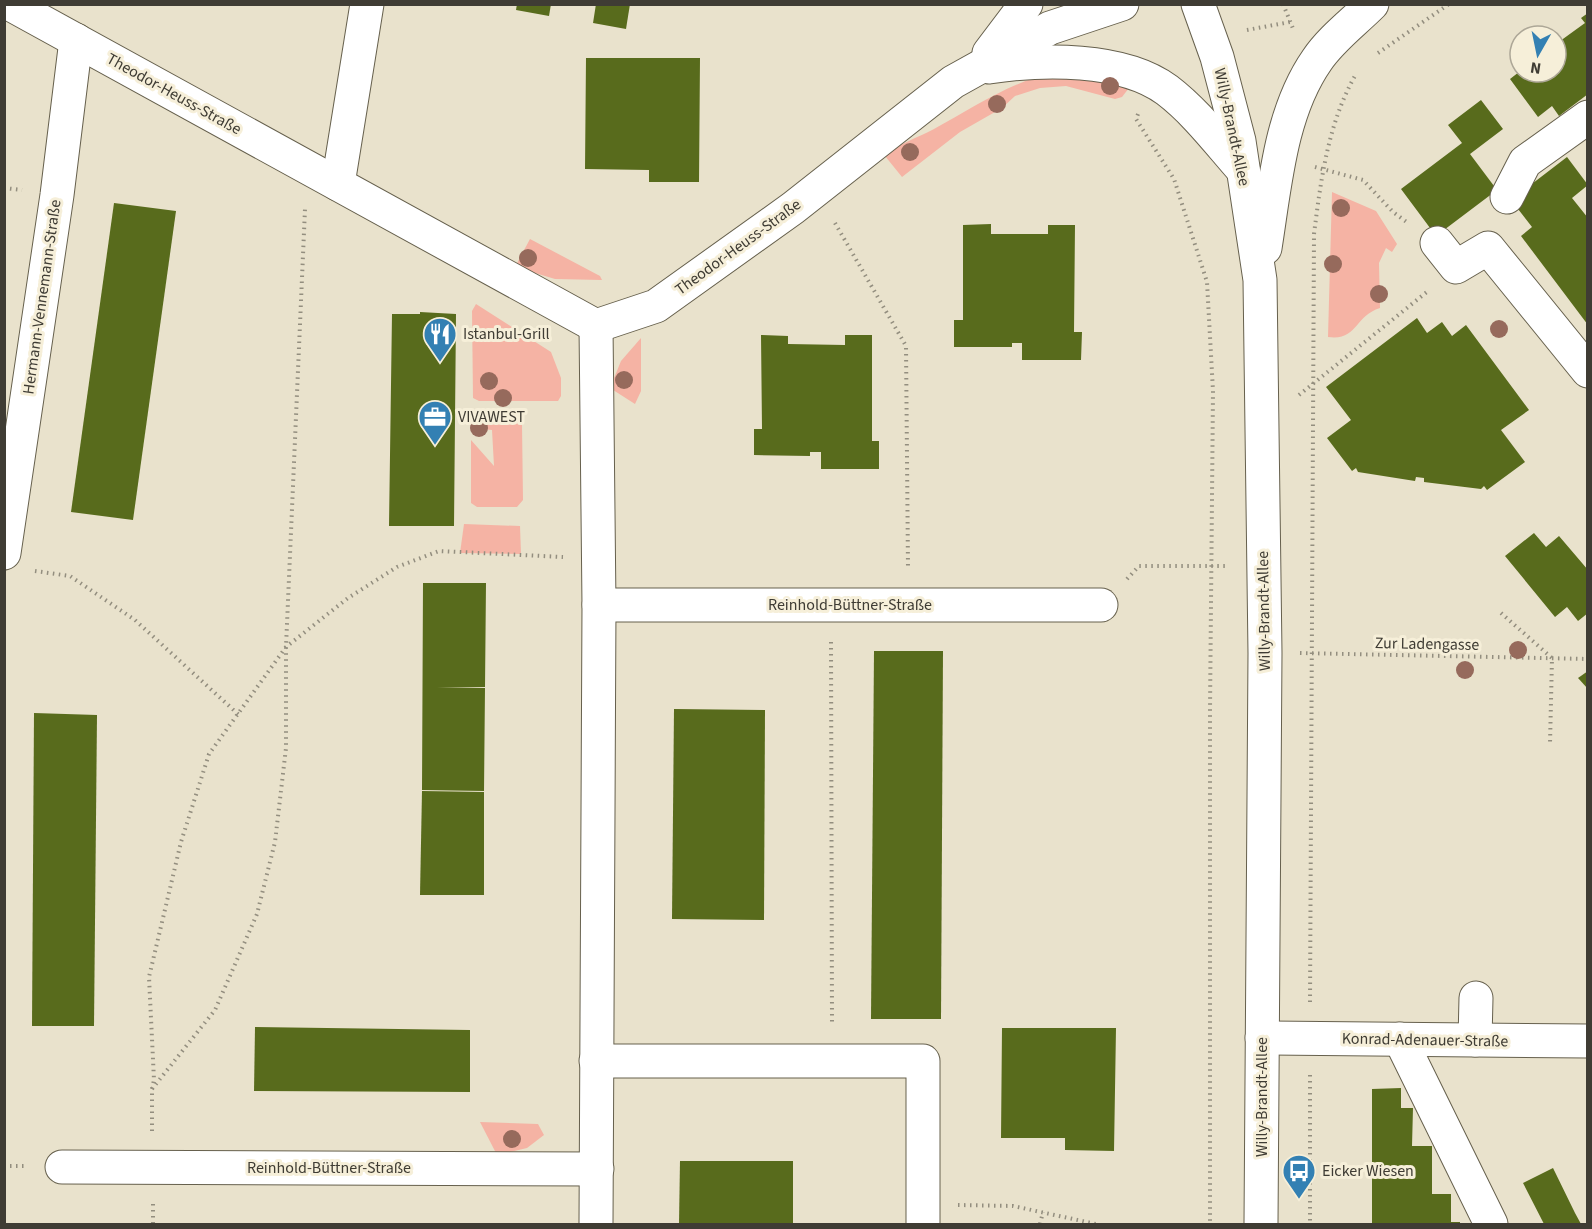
<svg xmlns="http://www.w3.org/2000/svg" width="1592" height="1229" font-family="'Source Sans 3',sans-serif">
	<rect width="100%" height="100%" fill="#e9e2cc"/>
	<!-- green -->
	<g fill="#f5b3a4">
		<path d="M 1057,72 L 1129,88 L 1122,97 L 1115,99 L 1066,86 L 1040,88 L 1015,96 L 1002,108 L 960,132 L 902,177 L 885,156 C 900,143 917,138 934,129 C 973,108 1013,80 1057,72 Z"/>
		<path d="M 1332,192 L 1376,211 L 1397,244 L 1392,252 L 1386,248 L 1379,263 L 1380,308 C 1354,316 1358,341 1328,337 Z"/>
		<path d="M 530,239 L 600,276 L 602,280 L 555,279 L 515,267 Z"/>
		<path d="M 476,304 L 551,352 L 561,378 L 561,396 L 558,401 L 479,401 L 473,398 L 472,311 Z"/>
		<path d="M 641,338 L 641,391 L 635,404 L 610,388 L 621,361 Z"/>
		<path d="M 479,418 L 517,419 L 522,424 L 523,500 L 517,507 L 477,507 L 471,503 L 471,440 L 494,466 L 492,430 L 472,428 L 474,420 Z"/>
		<path d="M 464,524 L 520,526 L 521,554 L 460,553 Z"/>
		<path d="M 480,1122 L 538,1124 L 544,1135 L 527,1148 L 497,1155 Z"/>
	</g>
	<!-- building -->
	<g fill="#586b1c">
		<path d="M 517,4 L 551,4 L 549,16 L 516,10 Z"/>
		<path d="M 596,4 L 630,4 L 626,29 L 593,23 Z"/>
		<path d="M 1588,13 L 1588,94 L 1559,116 L 1552,106 L 1538,117 L 1510,79 L 1519,72 L 1556,72 L 1556,44 L 1585,23 L 1581,18 Z"/>
		<path d="M 586,58 L 700,58 L 699,182 L 649,182 L 649,170 L 585,169 Z"/>
		<path d="M 1481,100 L 1503,129 L 1470,154 L 1497,190 L 1436,236 L 1401,189 L 1462,143 L 1448,125 Z"/>
		<path d="M 1567,157 L 1588,185 L 1572,198 L 1588,218 L 1588,325 L 1521,236 L 1532,227 L 1511,200 Z"/>
		<path d="M 114,203 L 176,211 L 133,520 L 71,512 Z"/>
		<path d="M 991,224 L 991,234 L 1048,234 L 1048,225 L 1075,225 L 1074,332 L 1082,332 L 1081,360 L 1022,360 L 1022,343 L 1012,343 L 1012,347 L 954,347 L 954,320 L 963,320 L 963,225 Z"/>
		<path d="M 420,312 L 456,314 L 454,526 L 389,526 L 392,314 L 420,314 Z"/>
		<path d="M 1417,318 L 1427,333 L 1442,322 L 1452,336 L 1466,325 L 1529,410 L 1501,430 L 1525,462 L 1487,490 L 1484,486 L 1481,489 L 1432,483 L 1424,482 L 1424,478 L 1416,477 L 1415,481 L 1358,472 L 1356,468 L 1352,471 L 1327,438 L 1351,420 L 1326,387 Z"/>
		<path d="M 761,335 L 788,336 L 788,344 L 845,345 L 845,335 L 872,335 L 872,441 L 879,441 L 879,469 L 821,469 L 821,452 L 810,452 L 810,456 L 754,455 L 754,429 L 762,429 Z"/>
		<path d="M 1534,533 L 1546,547 L 1559,536 L 1588,570 L 1588,613 L 1578,621 L 1567,607 L 1555,617 L 1505,556 Z"/>
		<path d="M 423,583 L 486,583 L 485,687 L 437,687 L 485,688 L 484,791 L 422,790 Z"/>
		<path d="M 874,651 L 943,651 L 941,1019 L 871,1019 Z"/>
		<path d="M 1588,671 L 1588,689 L 1578,678 Z"/>
		<path d="M 674,709 L 765,710 L 764,920 L 672,919 Z"/>
		<path d="M 34,713 L 97,715 L 94,1026 L 32,1026 Z"/>
		<path d="M 422,791 L 484,792 L 484,895 L 420,895 Z"/>
		<path d="M 255,1027 L 470,1030 L 470,1092 L 254,1091 Z"/>
		<path d="M 1002,1028 L 1116,1028 L 1114,1151 L 1065,1150 L 1065,1138 L 1001,1138 Z"/>
		<path d="M 1401,1088 L 1401,1108 L 1413,1108 L 1412,1146 L 1432,1146 L 1432,1194 L 1451,1194 L 1451,1222 L 1460,1222 L 1460,1224 L 1372,1224 L 1372,1089 Z"/>
		<path d="M 680,1161 L 793,1161 L 793,1224 L 679,1224 Z"/>
		<path d="M 1553,1168 L 1575,1213 L 1581,1224 L 1544,1224 L 1523,1183 Z"/>
	</g>
	<g fill="none" stroke-linecap="round" stroke-linejoin="round">
		<!-- minor casing -->
		<g stroke="#66604d" stroke-width="35">
			<g id="minor">
				<path d="M 10,4 L 596,326 L 656,306 L 793,208 L 953,82 L 1050,28 L 1122,4"/>
				<path d="M 1198,4 L 1217,57 L 1239,141 L 1260,280 L 1265,653 L 1261,1224"/>
				<path d="M 989,53 L 1026,4"/>
				<path d="M 989,67 C 1042,59 1122,57 1167,90 C 1196,112 1219,143 1243,170"/>
				<path d="M 338,184 L 367,4"/>
				<path d="M 1507,197 L 1525,162 L 1588,117"/>
				<path d="M 1437,243 L 1456,267 L 1488,248 L 1588,371"/>
				<path d="M 1265,248 C 1275,186 1280,113 1317,60 C 1331,39 1354,22 1372,4"/>
				<path d="M 4,553 L 57,195 L 76,40"/>
				<path d="M 599,605 L 1101,605"/>
				<path d="M 1262,1038 L 1588,1041"/>
				<path d="M 1400,1039 L 1491,1224"/>
				<path d="M 1475,1040 L 1476,998"/>
				<path d="M 596,1061 L 923,1061 L 923,1224"/>
				<path d="M 62,1167 L 597,1169"/>
				<path d="M 596,1224 L 599,605 L 596,326"/>
			</g>
		</g>
		<!-- path -->
		<g stroke="#938e7f" stroke-width="4" stroke-dasharray="1.5 4.5" stroke-linecap="butt">
			<path d="M 1283,4 L 1294,31"/>
			<path d="M 1247,30 L 1290,22"/>
			<path d="M 1378,53 L 1449,4"/>
			<path d="M 1138,114 L 1136,119 L 1174,179 L 1207,282 L 1213,391 L 1210,710 L 1210,1224"/>
			<path d="M 1315,167 L 1363,180 L 1393,212 L 1408,223"/>
			<path d="M 4,188 L 22,190"/>
			<path d="M 835,223 L 906,346 L 908,568"/>
			<path d="M 1299,395 L 1428,291"/>
			<path d="M 35,571 L 70,576 L 135,620 L 239,715"/>
			<path d="M 1127,579 L 1139,566 L 1228,566"/>
			<path d="M 1501,613 L 1552,658 L 1550,744"/>
			<path d="M 831,642 L 832,1024"/>
			<path d="M 1300,653 L 1588,659"/>
			<path d="M 1310,1002 L 1314,234 C 1321,179 1328,123 1356,74"/>
			<path d="M 1310,1075 L 1310,1224"/>
			<path d="M 152,1089 L 215,1010 L 257,914 L 275,842 L 286,748 L 286,647 L 305,209"/>
			<path d="M 152,1131 L 152,1089 L 154,1080 L 149,977 L 181,842 L 209,754 L 286,647 L 348,598 L 397,567 L 439,551 L 563,557"/>
			<path d="M 4,1166 L 28,1166"/>
			<path d="M 153,1204 L 153,1224"/>
			<path d="M 958,1205 L 1013,1206 L 1096,1224"/>
			<path d="M 1040,1224 L 1043,1212"/>
		</g>
		<!-- minor -->
		<use href="#minor" stroke="#fff" stroke-width="33"/>
	</g>
	<!-- trees -->
	<g fill="#966a5c">
		<circle cx="1110" cy="86" r="9"/>
		<circle cx="997" cy="104" r="9"/>
		<circle cx="910" cy="152" r="9"/>
		<circle cx="1341" cy="208" r="9"/>
		<circle cx="528" cy="258" r="9"/>
		<circle cx="1333" cy="264" r="9"/>
		<circle cx="1379" cy="294" r="9"/>
		<circle cx="1499" cy="329" r="9"/>
		<circle cx="624" cy="380" r="9"/>
		<circle cx="489" cy="381" r="9"/>
		<circle cx="503" cy="398" r="9"/>
		<circle cx="479" cy="428" r="9"/>
		<circle cx="1518" cy="650" r="9"/>
		<circle cx="1465" cy="670" r="9"/>
		<circle cx="512" cy="1139" r="9"/>
	</g>
	<!-- icons -->
	<defs>
		<g id="restaurant-pin" transform="scale(1.725)"><path d="M0 17L-7.5 6A9.5 9.5 0 1 1 7.5 6Z" fill="#3380b3" stroke="#f6efd9"/><path d="M-5-6h1v4h1v-4h1v4h1v-4h1v5L-1.5 .5V6h-2V.5L-5-1ZM5-6V6H3V1.5H1.5Q1.5-4 5-6Z" fill="#fff"/></g>
		<g id="office-pin" transform="scale(1.725)"><path d="M0 17L-7.5 6A9.5 9.5 0 1 1 7.5 6Z" fill="#3380b3" stroke="#f6efd9"/><path d="M-6-3h4V-5.5h4V-3h4V5H-6ZM-1-4.5V-3h2v-1.5ZM-6 0V1H6V0Z" fill="#fff"/></g>
		<g id="bus-pin" transform="scale(1.725)"><path d="M0 17L-7.5 6A9.5 9.5 0 1 1 7.5 6Z" fill="#3380b3" stroke="#f6efd9"/><path d="M-5-6H5V4H4V6H2V4H-2V6H-4V4H-5ZM-3.5-4V0h7V-4ZM-3.5 1.2v1.5H-2V1.2ZM2 1.2v1.5H3.5V1.2Z" fill="#fff"/></g>
	</defs>
	<g fill-rule="evenodd">
		<use href="#restaurant-pin" x="440" y="334"/>
		<use href="#office-pin" x="435" y="417"/>
		<use href="#bus-pin" x="1299" y="1171"/>
	</g>
	<g text-anchor="middle" dominant-baseline="central" stroke-width="6" stroke-linejoin="round" paint-order="stroke">
		<!-- street labels -->
		<g font-size="16" fill="#3f3c34" stroke="#f6efd9">
			<text transform="translate(174 94) rotate(29)">Theodor-Heuss-Straße</text>
			<text transform="translate(1232 127) rotate(78)">Willy-Brandt-Allee</text>
			<text transform="translate(738 247) rotate(-36)">Theodor-Heuss-Straße</text>
			<text transform="translate(42 297) rotate(-82)">Hermann-Vennemann-Straße</text>
			<text x="850" y="605">Reinhold-Büttner-Straße</text>
			<text transform="translate(1264 611) rotate(-91)">Willy-Brandt-Allee</text>
			<text transform="translate(1427 644) rotate(1)">Zur Ladengasse</text>
			<text transform="translate(1425 1040) rotate(1)">Konrad-Adenauer-Straße</text>
			<text transform="translate(1262 1097) rotate(-90)">Willy-Brandt-Allee</text>
			<text x="329" y="1168">Reinhold-Büttner-Straße</text>
		</g>
		<!-- poi labels -->
		<g font-size="16" fill="#3f3c34" stroke="#f6efd9" text-anchor="start">
			<text x="463" y="334">Istanbul-Grill</text>
			<text x="458" y="417">VIVAWEST</text>
			<text x="1322" y="1171">Eicker Wiesen</text>
		</g>
	</g>
	<!-- border -->
	<rect width="1592" height="1229" fill="none" stroke="#3f3c34" stroke-width="12"/>
	<!-- north arrow -->
	<g transform="translate(1538 54) rotate(189)"><circle r="28" fill="#f6efd9" stroke="#ada797" stroke-width="1.5"/>
	<path d="M0-4.5L10 22L0 15L-10 22Z" fill="#3380b3"/>
	<text y="-9" font-size="16" font-weight="bold" text-anchor="middle" fill="#3f3c34">N</text>
	</g>
</svg>
